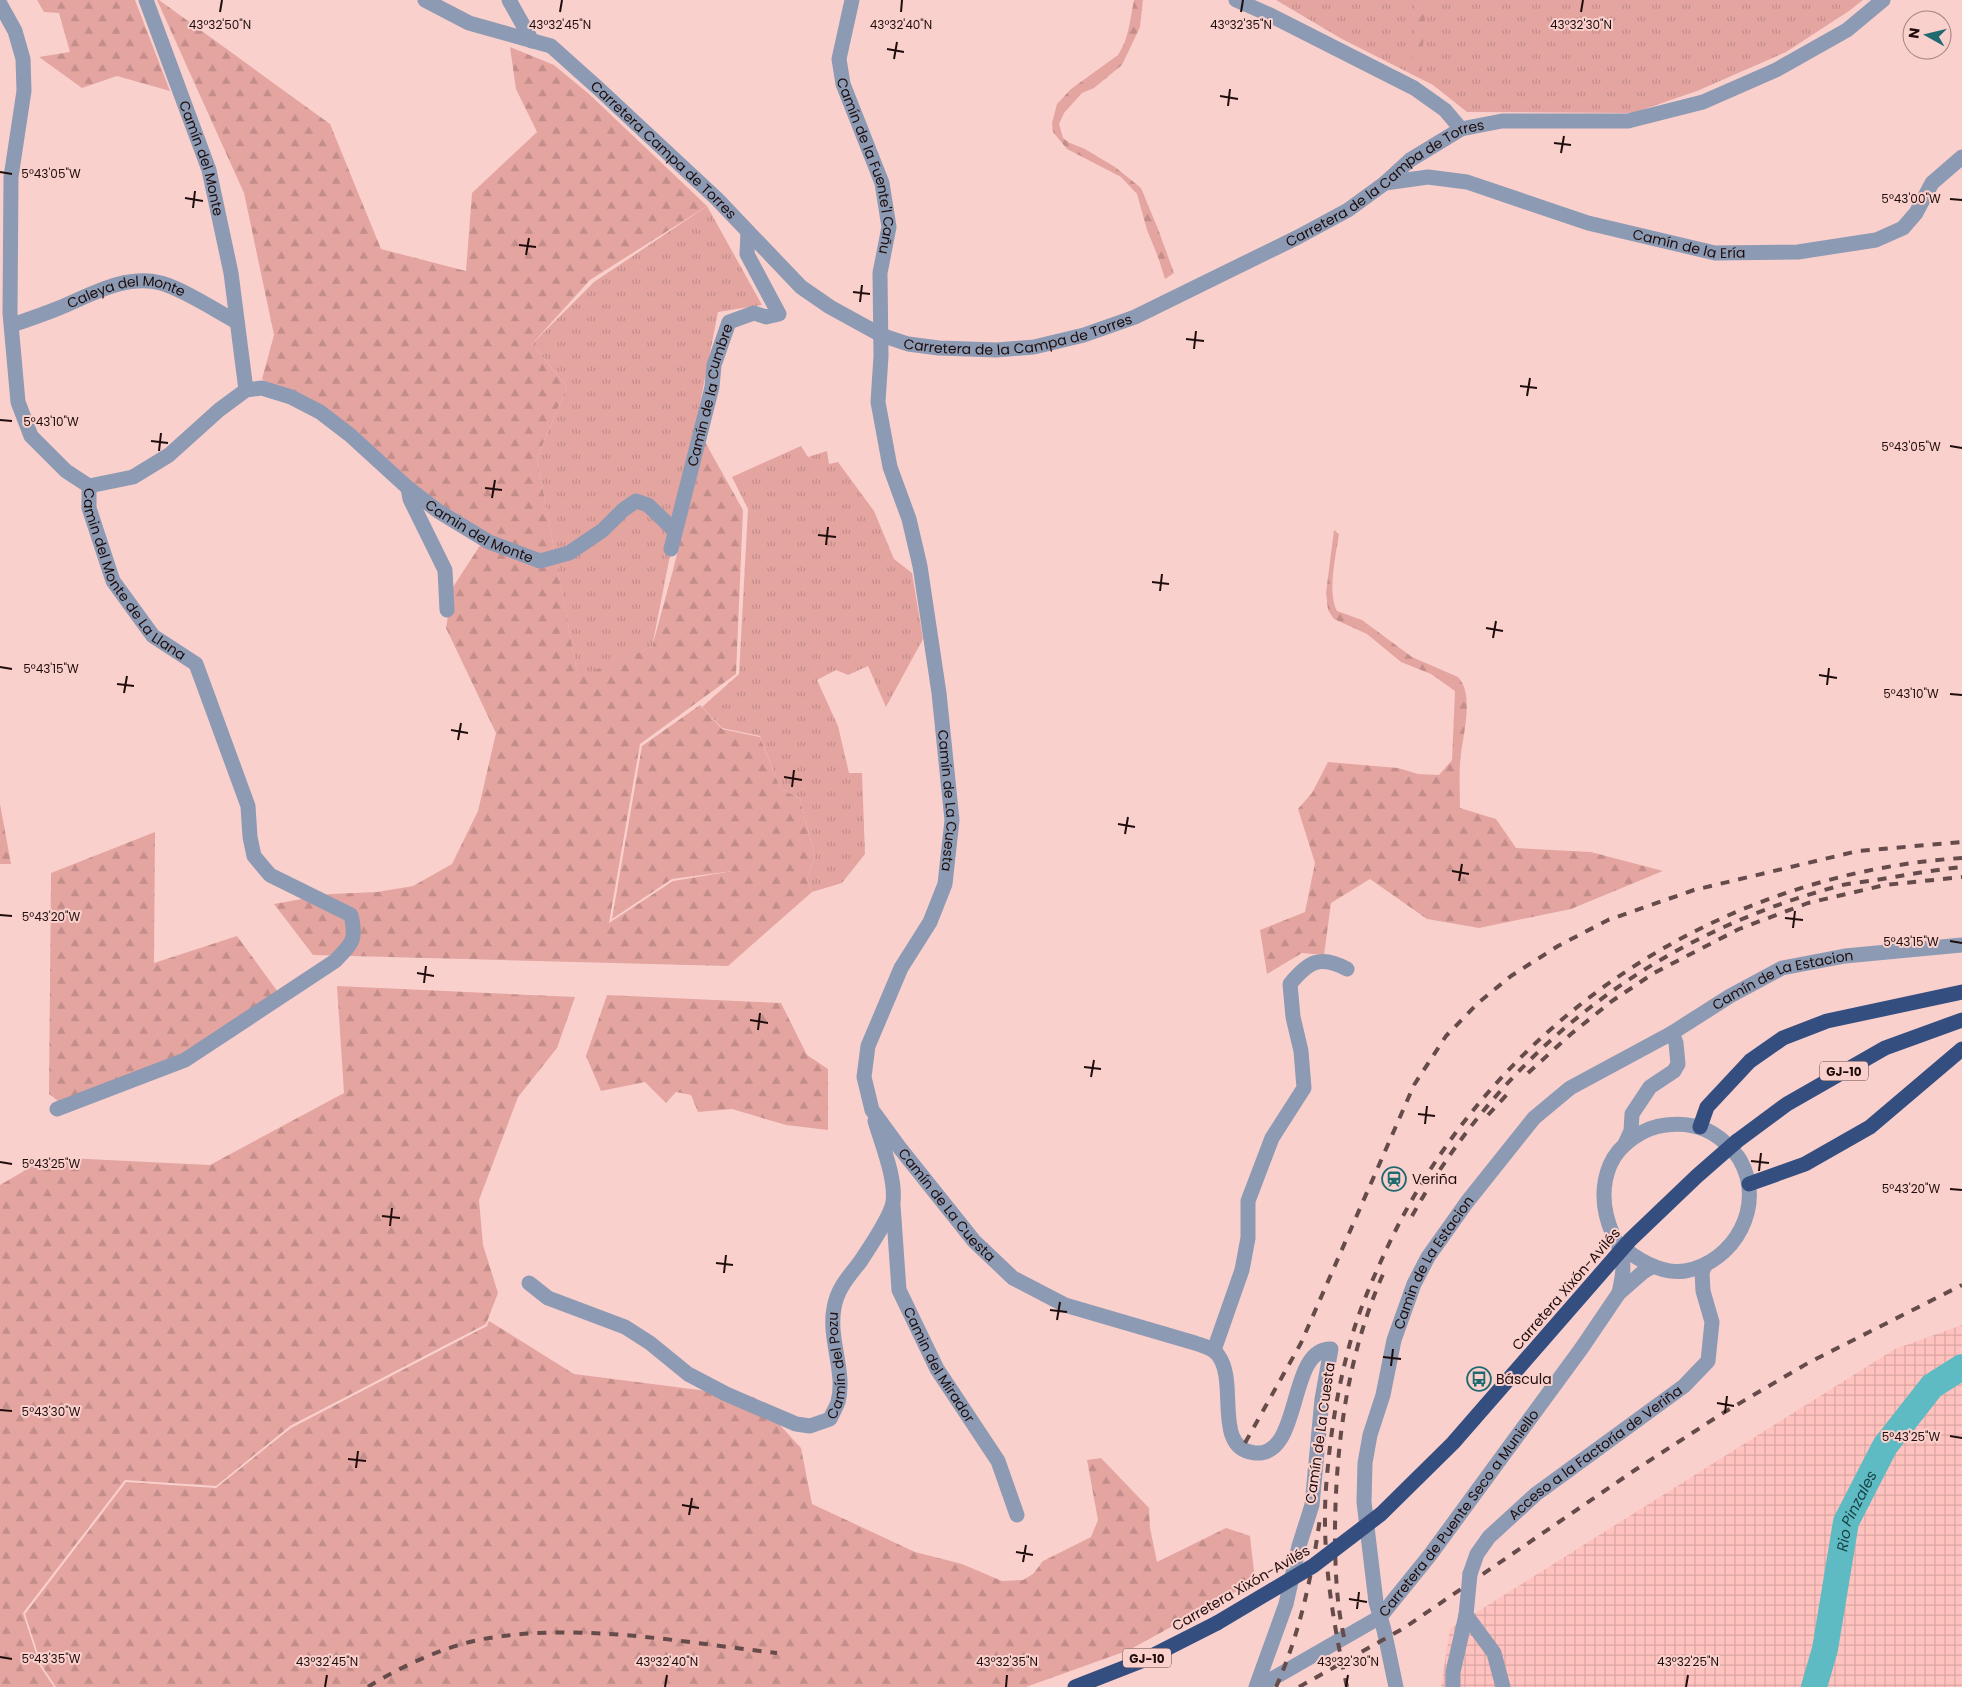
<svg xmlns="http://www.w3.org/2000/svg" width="1962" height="1687" font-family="Poppins,sans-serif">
	<defs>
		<pattern id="industrial-grid" width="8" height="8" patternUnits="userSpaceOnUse" patternTransform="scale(1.25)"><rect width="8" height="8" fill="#ffc2be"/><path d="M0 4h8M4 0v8" fill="none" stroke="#daa6a2"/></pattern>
		<pattern id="grass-tufts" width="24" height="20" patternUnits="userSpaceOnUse" patternTransform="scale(1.25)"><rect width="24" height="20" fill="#e4a5a1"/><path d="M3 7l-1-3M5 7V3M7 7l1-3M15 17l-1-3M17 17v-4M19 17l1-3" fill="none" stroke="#c38d89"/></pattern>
		<pattern id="forest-firs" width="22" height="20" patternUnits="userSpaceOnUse" patternTransform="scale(1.25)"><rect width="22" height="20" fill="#e4a5a1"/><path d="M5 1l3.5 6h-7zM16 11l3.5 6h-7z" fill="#c38d89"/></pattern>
	</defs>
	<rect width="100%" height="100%" fill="#fad0cd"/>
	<!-- industrial -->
	<path fill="url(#industrial-grid)" d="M 1962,1325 L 1962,1687 L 1441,1687 L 1450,1629 L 1895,1349 Z"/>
	<!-- grass -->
	<g fill="url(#grass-tufts)">
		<path d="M 1276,0 L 1863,0 L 1849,11 L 1786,52 L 1697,91 L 1633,113 L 1467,112 L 1433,85 L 1342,39 Z"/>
		<path d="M 707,206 L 762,305 L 718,312 L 652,647 L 578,678 L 537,458 L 567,387 L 532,344 L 594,282 Z"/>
		<path d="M 801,446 L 808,457 L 827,451 L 829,464 L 838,462 L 874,511 L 894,559 L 912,573 L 923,639 L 886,707 L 868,666 L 848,675 L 836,670 L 817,680 L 838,726 L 849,773 L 862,773 L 865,854 L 842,883 L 812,892 L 807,879 L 815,857 L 800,799 L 780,788 L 760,736 L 722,728 L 702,707 L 739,674 L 748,509 L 732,477 Z"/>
	</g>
	<!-- forest -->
	<g fill="url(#forest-firs)">
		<path d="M 37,0 L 135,0 L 170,91 L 117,76 L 82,88 L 39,57 L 70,52 L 59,13 L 44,12 Z"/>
		<path d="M 157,0 L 159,0 L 330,124 L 381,249 L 466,271 L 472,193 L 537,132 L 516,89 L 510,47 L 554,65 L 589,94 L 707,206 L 590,280 L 532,344 L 567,387 L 537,458 L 578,677 L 652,647 L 673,570 L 705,442 L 743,510 L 736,674 L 640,744 L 609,923 L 673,881 L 733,871 L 672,879 L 612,919 L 642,746 L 700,705 L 722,729 L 760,737 L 780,788 L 800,799 L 815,857 L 807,879 L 812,892 L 728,966 L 313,955 L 274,904 L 330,894 L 377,892 L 413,886 L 452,864 L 478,811 L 496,733 L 446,628 L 453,587 L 481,544 L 343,430 L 262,379 L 274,335 L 244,193 Z"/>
		<path d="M 1134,0 L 1143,0 L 1140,27 L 1122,65 L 1094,88 L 1082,93 L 1064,113 L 1059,124 L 1063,138 L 1070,143 L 1085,149 L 1115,167 L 1141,188 L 1158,229 L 1174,273 L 1165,279 L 1158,257 L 1147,230 L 1137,194 L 1121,177 L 1067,149 L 1053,132 L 1052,123 L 1057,104 L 1071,89 L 1118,55 C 1129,39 1130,19 1134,0 Z"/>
		<path d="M 1414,0 L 1426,0 L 1421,78 L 1411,74 L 1414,33 Z"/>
		<path d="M 1334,530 L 1339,534 C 1336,555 1327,592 1337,611 L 1362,620 L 1412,657 L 1458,677 C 1476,696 1461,740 1460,764 C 1459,779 1460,793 1460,808 L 1496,819 L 1516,848 L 1591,852 L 1663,871 L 1571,909 L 1479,928 L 1427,919 L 1370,879 L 1331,903 L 1324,955 L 1302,953 L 1267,974 L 1260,930 L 1305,912 L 1315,863 L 1298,809 L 1312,793 L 1328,762 L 1398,768 L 1418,774 L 1439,775 L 1452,760 L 1455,691 L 1431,674 L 1401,662 L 1367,634 L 1334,619 L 1328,610 L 1326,593 Z"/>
		<path d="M 0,804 L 11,864 L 0,864 Z"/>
		<path d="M 155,832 L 154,963 L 237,936 L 278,992 L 185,1058 L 66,1107 L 49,1094 L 51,873 Z"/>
		<path d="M 337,986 L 575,997 L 557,1048 L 518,1097 L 479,1200 L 483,1245 L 498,1293 L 486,1324 L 290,1426 L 216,1486 L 125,1480 L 23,1613 L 40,1666 L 54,1687 L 0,1687 L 0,1185 L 36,1164 L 67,1158 L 210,1165 L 344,1093 Z"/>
		<path d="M 607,995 L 781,1003 L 807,1055 L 828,1069 L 828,1130 L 786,1125 L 732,1109 L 698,1112 L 691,1095 L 676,1092 L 666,1103 L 645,1082 L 601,1091 L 586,1056 Z"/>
		<path d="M 489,1321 L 574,1374 L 754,1397 L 801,1448 L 812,1504 L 915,1552 L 962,1564 L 1002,1581 L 1023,1580 L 1033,1574 L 1043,1561 L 1091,1537 L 1098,1520 L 1087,1460 L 1101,1458 L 1149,1508 L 1150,1528 L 1157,1562 L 1226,1528 L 1250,1536 L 1255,1581 L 1129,1650 L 1026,1687 L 56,1687 L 42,1666 L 25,1614 L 126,1482 L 216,1488 L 291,1428 L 487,1326 Z"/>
	</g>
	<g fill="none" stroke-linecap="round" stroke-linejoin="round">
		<!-- river -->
		<path stroke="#5fbbc3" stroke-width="26" id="s1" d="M 1814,1687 L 1825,1649 L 1846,1522 L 1885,1446 L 1932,1386 L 1962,1367"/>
		<!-- minor -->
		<g stroke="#8d9ab3" stroke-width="15">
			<path id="s2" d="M 146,0 L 209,170 L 231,273 L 246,390"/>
			<path id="s3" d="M 425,0 L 469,23 L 551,46 L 599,89 L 717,199 L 801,287 L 830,307 L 881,335 L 908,344 L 939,348 L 996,350 L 1034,347 L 1084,335 L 1135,317 L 1298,237 L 1348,210 L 1385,183 L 1410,160 L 1461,129 L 1502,121 L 1628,121 L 1703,102 L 1776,70 L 1847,30 L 1883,0"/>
			<path d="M 509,0 L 532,41"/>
			<path id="s4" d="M 852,0 L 839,59 L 843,84 L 882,183 L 889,227 L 880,273 L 881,356 L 878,402 L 890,467 L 909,519 L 920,566 L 939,693 L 952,820 L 945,884 L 930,922 L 901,968 L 868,1046 L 864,1077 L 872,1110 L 899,1147 L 974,1241 L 1013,1278 L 1065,1305 L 1195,1343 C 1203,1346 1213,1348 1218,1355 C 1239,1382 1212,1449 1255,1453 C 1303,1457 1287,1348 1331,1349 L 1322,1399 L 1312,1505 L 1299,1546 L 1286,1604 L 1256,1687"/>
			<path d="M 1236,0 L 1268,14 L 1414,88 L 1445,110 L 1461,129"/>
			<path id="s5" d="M 0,4 L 15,31 L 23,59 L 24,91 L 11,177 L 10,313 L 18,402 L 31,436 L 66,471 L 89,486 L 89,508 L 113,581 L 153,636 L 196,664 L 248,806 L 250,837 L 254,856 L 270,875 L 351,915 C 357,941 352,943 335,961 L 185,1060 L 57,1109"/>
			<path id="s6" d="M 1385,183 L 1428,177 L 1467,182 L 1588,223 L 1715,253 L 1798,252 L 1876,240 L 1903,228 L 1916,213 L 1932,183 L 1962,157"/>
			<path id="s7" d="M 12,325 C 27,320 44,314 59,308 C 91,295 125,274 161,283 C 185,290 215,310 237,322"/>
			<path d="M 89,486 L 133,477 L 169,455 L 219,410 L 246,390 L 262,388 L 291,397 L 320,412 L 350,435 L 408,488 L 410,499 L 445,570 L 447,610"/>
			<path id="s8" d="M 408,488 L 438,511 L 489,542 L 540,561 L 569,553 L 603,530 L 623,510 L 636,501 L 648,505 L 675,531"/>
			<path id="s9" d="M 671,549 L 712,387 L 714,365 L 729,322 L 754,313 L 766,317 L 779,314 L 747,254 L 748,232"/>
			<path d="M 1625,1144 L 1631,1131 L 1632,1114 L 1650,1087 L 1674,1071 L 1678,1064 L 1676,1043 L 1672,1033"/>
			<path id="s10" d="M 893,1205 L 899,1290 L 937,1369 L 998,1461 L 1017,1515"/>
			<path d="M 1617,1243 C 1635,1258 1660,1275 1685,1271 C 1735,1262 1766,1205 1740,1160 C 1738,1156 1734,1152 1731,1149 C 1714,1129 1691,1122 1666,1125 C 1644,1127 1619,1144 1610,1165 C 1600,1189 1603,1212 1613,1235 C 1615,1240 1619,1246 1621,1252 C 1625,1266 1622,1279 1619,1293"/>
			<path id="s11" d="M 529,1283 L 548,1298 L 625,1327 L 650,1343 L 688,1374 L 726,1394 L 796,1424 L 810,1426 L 830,1419 C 832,1414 836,1408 838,1402 C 846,1372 828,1339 834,1308 C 837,1289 849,1276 860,1262 C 868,1250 891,1216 893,1202 C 896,1178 882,1145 875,1121"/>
			<path d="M 1214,1350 L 1242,1270 L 1248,1238 L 1248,1201 L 1272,1138 L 1304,1088 L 1301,1051 L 1293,1017 L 1290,984 C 1308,962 1320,954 1347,969"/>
			<path id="s12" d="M 1470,1574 L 1477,1554 L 1489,1537 L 1536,1494 L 1684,1386 L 1708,1361 L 1712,1322 L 1703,1291 L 1702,1272 L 1706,1264"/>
			<path d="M 1466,1615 L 1494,1653 L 1503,1687"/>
			<path id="s13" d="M 1258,1687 L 1380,1617 L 1430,1555 L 1581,1349 L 1619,1293 L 1643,1272 L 1653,1266"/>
			<path id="s14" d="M 1396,1687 L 1384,1630 L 1376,1602 L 1364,1502 L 1365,1463 L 1370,1435 L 1383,1395 L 1394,1340 L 1414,1284 L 1428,1257 L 1467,1202 L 1534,1118 L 1570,1088 L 1672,1033 L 1730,996 L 1782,968 L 1845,956 L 1962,945"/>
			<path d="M 1453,1687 L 1453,1672 L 1466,1615"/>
		</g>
		<!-- highway -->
		<g stroke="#354e80" stroke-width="15">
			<path d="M 1700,1127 L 1707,1107 L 1750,1061 L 1783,1038 L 1827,1021 L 1962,992"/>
			<path d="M 1737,1141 L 1787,1104 L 1885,1048 L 1962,1020"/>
			<path d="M 1749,1184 L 1805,1164 L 1870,1127 L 1962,1049"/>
			<path d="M 1075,1687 L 1144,1660 L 1217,1623"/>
		</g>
		<!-- rail -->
		<g stroke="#654b4a" stroke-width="4" stroke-dasharray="9 9" stroke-linecap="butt">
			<path d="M 1528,1073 L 1571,1034 L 1612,1001 L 1654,973 L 1739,929 L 1808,903 L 1885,885 L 1962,877"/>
			<path d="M 1488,1115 L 1512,1089"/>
			<path d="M 1412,1216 C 1504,1050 1652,937 1835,887 C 1848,883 1863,882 1876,880 C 1905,875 1933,870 1962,867"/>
			<path d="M 1245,1443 L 1301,1343 L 1414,1085 L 1446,1036 L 1478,1003 L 1511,976 L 1558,946 L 1608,920 L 1694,890 L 1858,851 L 1962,842"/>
			<path d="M 1344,1637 C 1336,1602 1335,1564 1335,1528 C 1336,1441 1348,1352 1384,1272"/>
			<path d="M 368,1687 C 399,1667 446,1646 483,1639 C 579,1622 680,1642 777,1653"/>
			<path d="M 1276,1687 C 1300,1633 1312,1576 1320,1518"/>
			<path d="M 1299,1687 L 1404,1628 L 1635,1470 L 1723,1413 L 1808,1363 L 1962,1285"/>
			<path d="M 1347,1687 C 1332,1617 1320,1547 1327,1476 C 1331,1428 1339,1381 1352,1336 C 1361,1305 1374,1276 1387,1248 C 1492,1023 1715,874 1962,858"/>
		</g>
		<!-- minor-bridge -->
		<path stroke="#8d9ab3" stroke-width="15" d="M 1466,1615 L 1470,1574"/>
		<!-- highway-bridge -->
		<path stroke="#354e80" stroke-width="15" d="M 1217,1623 L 1313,1566 L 1381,1514 L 1453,1443 L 1630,1240 L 1697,1176 L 1737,1141"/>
	</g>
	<!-- ticks -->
	<path fill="none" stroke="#1e0d0c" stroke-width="2" d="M 220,12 L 222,0M 560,12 L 562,0M 901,12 L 902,0M 1241,12 L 1243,0M 1581,12 L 1583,0M 887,49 L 904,52M 894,59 L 897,42M 1220,96 L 1238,99M 1228,106 L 1230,89M 1554,143 L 1571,145M 1561,153 L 1564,136M 0,172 L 12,174M 185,198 L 203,201M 1950,199 L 1962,200M 193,208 L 195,191M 519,245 L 536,247M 526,255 L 529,238M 853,292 L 870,294M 860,302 L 862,285M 1186,339 L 1204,341M 1194,349 L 1196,331M 1520,386 L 1537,388M 1527,396 L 1530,378M 0,420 L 12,421M 151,441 L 168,443M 1950,446 L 1962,448M 159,451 L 161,433M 485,488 L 502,490M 492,498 L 495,480M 818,535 L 836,537M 826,545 L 828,527M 1152,582 L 1169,584M 1160,591 L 1162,574M 1486,628 L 1503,631M 1493,638 L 1496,621M 0,667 L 12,669M 1819,675 L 1837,678M 117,684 L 134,686M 1827,685 L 1829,668M 124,693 L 127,676M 1950,694 L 1962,695M 451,730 L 468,733M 458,740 L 461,723M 784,777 L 802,780M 792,787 L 794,770M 1118,824 L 1135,827M 1125,834 L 1128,817M 1452,871 L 1469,874M 1459,881 L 1462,864M 0,915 L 12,916M 1785,918 L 1803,920M 1793,928 L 1795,911M 1950,941 L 1962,943M 417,973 L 434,976M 424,983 L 426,966M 750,1020 L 768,1023M 758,1030 L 760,1013M 1084,1067 L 1101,1069M 1091,1077 L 1094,1060M 1418,1114 L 1435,1116M 1425,1124 L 1427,1106M 1751,1161 L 1769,1163M 0,1162 L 12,1164M 1759,1171 L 1761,1153M 1950,1189 L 1962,1190M 382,1216 L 400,1218M 390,1226 L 392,1208M 716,1263 L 733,1265M 724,1273 L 726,1255M 1050,1310 L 1067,1312M 1057,1320 L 1060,1302M 1383,1357 L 1401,1359M 1391,1366 L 1393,1349M 1717,1403 L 1734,1406M 0,1410 L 12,1411M 1725,1413 L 1727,1396M 1950,1436 L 1962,1438M 348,1459 L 366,1461M 356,1468 L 358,1451M 682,1505 L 699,1508M 689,1515 L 692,1498M 1016,1552 L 1033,1555M 1023,1562 L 1026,1545M 1349,1599 L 1367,1602M 1357,1609 L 1359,1592M 0,1657 L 12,1659M 325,1687 L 327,1675M 665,1687 L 667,1675M 1006,1687 L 1007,1675M 1346,1687 L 1348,1675M 1686,1687 L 1688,1675"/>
	<!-- icons -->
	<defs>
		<g id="station-ring" transform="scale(1.25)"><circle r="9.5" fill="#fad0cd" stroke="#1e6a70" stroke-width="1.5"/><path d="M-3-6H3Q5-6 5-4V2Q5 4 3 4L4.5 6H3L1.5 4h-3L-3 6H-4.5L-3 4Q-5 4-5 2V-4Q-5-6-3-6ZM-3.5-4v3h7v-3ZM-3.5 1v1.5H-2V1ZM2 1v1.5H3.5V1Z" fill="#1e6a70"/></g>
		<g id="bus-ring" transform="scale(1.25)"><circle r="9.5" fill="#fad0cd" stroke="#1e6a70" stroke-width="1.5"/><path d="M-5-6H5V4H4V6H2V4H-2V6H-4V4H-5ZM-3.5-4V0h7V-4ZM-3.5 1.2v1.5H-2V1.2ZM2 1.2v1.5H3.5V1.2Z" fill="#1e6a70"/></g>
	</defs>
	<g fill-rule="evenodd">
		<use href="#station-ring" x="1394" y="1179"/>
		<use href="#bus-ring" x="1479" y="1379"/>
	</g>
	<g text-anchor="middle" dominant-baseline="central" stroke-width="4" stroke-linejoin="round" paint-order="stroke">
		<!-- shield labels -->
		<g fill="#fad0cd" stroke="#604846" stroke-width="1">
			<rect x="1820" y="1061.5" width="48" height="19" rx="4"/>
			<rect x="1123" y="1648.5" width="48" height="19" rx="4"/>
		</g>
		<g font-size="12" font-weight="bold" fill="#1e0d0c">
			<text x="1844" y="1071">GJ-10</text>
			<text x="1147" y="1658">GJ-10</text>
		</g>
		<!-- street labels -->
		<g font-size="14" fill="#1e0d0c" stroke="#fad0cd">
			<text stroke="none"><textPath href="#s3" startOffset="288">Carretera Campa de Torres</textPath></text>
			<text stroke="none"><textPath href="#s2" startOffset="168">Camín del Monte</textPath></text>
			<text stroke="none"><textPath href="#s4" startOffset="172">Camín de la Fuente'l Cañu</textPath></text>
			<text stroke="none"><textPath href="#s3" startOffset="1121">Carretera de la Campa de Torres</textPath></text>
			<text stroke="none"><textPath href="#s6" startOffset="314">Camín de la Ería</textPath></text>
			<text stroke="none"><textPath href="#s7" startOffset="121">Caleya del Monte</textPath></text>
			<text stroke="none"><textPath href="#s3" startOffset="716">Carretera de la Campa de Torres</textPath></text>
			<text stroke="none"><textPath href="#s9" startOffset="159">Camín de la Cumbre</textPath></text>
			<text stroke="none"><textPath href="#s8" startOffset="84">Camin del Monte</textPath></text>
			<text stroke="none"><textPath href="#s5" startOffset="621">Camin del Monte de La Llana</textPath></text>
			<text stroke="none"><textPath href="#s4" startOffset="819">Camín de La Cuesta</textPath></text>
			<text stroke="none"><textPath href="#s14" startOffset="906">Camín de La Estacion</textPath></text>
			<text stroke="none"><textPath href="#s4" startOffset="1269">Camín de La Cuesta</textPath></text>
			<text stroke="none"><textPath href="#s14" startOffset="441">Camin de La Estacion</textPath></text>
			<text transform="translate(1566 1289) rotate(-49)">Carretera Xixón-Avilés</text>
			<text stroke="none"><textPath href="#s11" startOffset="395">Camín del Pozu</textPath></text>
			<text stroke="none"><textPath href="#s10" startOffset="170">Camin del Mirador</textPath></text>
			<text transform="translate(1320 1433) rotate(-82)">Camín de La Cuesta</text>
			<text stroke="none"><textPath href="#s12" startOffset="178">Acceso a la Factoría de Veriña</textPath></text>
			<text stroke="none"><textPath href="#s13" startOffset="271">Carretera de Puente Seco a Muniello</textPath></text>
			<text transform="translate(1241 1588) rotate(-30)">Carretera Xixón-Avilés</text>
		</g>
		<!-- poi labels -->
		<g font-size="14" fill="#1e0d0c" stroke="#fad0cd" text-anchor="start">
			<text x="1412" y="1179">Veriña</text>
			<text x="1496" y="1379">Báscula</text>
		</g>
		<!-- water labels -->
		<g font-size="15" font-style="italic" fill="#184346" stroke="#fad0cd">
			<text stroke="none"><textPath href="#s1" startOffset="182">Rio Pinzales</textPath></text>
		</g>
	</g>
	<g font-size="12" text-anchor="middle" fill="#1e0d0c" stroke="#fad0cd" stroke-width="4" stroke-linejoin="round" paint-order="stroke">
		<text x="220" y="29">43°32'50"N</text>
		<text x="560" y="29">43°32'45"N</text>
		<text x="901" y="29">43°32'40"N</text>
		<text x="1241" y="29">43°32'35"N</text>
		<text x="1581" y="29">43°32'30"N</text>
		<text x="51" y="178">5°43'05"W</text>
		<text x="1911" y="203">5°43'00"W</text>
		<text x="51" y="426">5°43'10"W</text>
		<text x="1911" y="451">5°43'05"W</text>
		<text x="51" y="673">5°43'15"W</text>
		<text x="1911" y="698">5°43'10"W</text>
		<text x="51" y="921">5°43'20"W</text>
		<text x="1911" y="946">5°43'15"W</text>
		<text x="51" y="1168">5°43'25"W</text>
		<text x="1911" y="1193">5°43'20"W</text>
		<text x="51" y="1416">5°43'30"W</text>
		<text x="1911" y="1441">5°43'25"W</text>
		<text x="51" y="1663">5°43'35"W</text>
		<text x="327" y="1666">43°32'45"N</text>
		<text x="667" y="1666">43°32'40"N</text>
		<text x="1007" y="1666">43°32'35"N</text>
		<text x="1348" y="1666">43°32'30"N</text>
		<text x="1688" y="1666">43°32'25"N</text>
	</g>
	<!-- north arrow -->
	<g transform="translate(1927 35) rotate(278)"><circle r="24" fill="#fad0cd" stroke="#a28280"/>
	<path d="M0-4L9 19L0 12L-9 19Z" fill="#1e6a70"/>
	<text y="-8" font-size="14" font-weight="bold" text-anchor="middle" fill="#1e0d0c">N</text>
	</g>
</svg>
